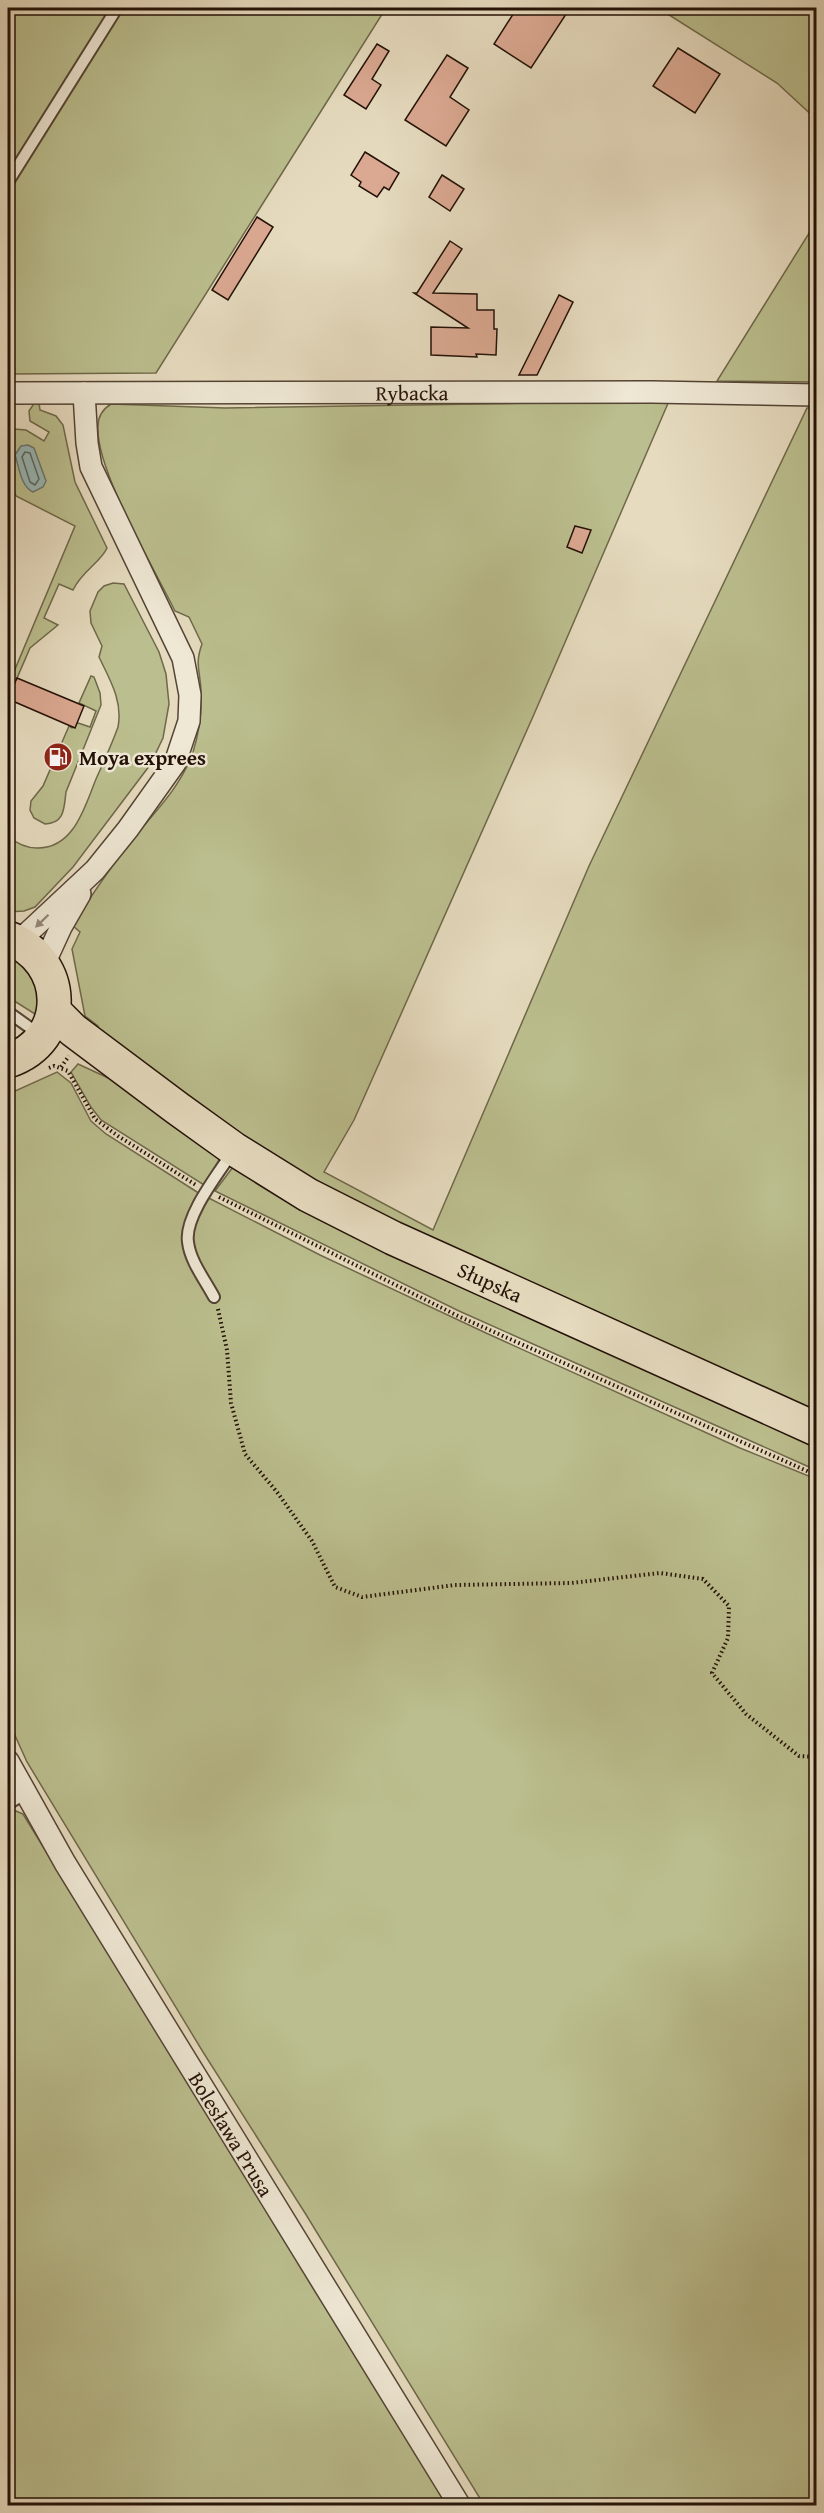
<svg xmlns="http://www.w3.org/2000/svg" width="824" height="2513" font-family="'Gentium Book Plus',serif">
	<rect width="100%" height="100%" fill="#e6dbbf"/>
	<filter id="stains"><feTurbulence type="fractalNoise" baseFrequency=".00333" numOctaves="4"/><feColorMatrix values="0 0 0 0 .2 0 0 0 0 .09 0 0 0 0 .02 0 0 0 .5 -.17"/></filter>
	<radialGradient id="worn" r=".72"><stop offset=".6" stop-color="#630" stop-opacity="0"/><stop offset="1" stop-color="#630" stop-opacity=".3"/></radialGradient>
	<!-- green -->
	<g fill="#bbbe8e" stroke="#6f684a" stroke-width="1.5">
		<path d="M 8,8 L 386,8 L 156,373 L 8,374 Z"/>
		<path d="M 658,8 L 816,8 L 816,119 L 777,83 Z"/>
		<path d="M 816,222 L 816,382 L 717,381 Z"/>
		<path d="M 669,401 L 535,712 L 354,1120 L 324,1172 L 433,1230 L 589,866 L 807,408 L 816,408 L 816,1414 L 342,1202 L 94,1035 L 98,1026 L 85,1016 L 72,949 L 80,932 L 72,925 C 91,897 109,869 130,842 C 153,814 181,787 193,752 C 199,733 202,713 201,693 C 201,671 194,666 202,644 L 189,617 L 175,611 C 155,570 95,469 98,426 C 98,417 103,409 111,404 L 225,408 Z"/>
		<path d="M 35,402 L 39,403 L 40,410 L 56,416 L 63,425 L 75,482 L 107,548 C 101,562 82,571 73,590 L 59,584 L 44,618 L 58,625 L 30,648 L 8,699 L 8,686 L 75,526 L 16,496 L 8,475 L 8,435 L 14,429 L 26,430 L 44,441 L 49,432 L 30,421 L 29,411 Z"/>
		<path d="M 113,583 L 124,584 L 159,652 L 166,674 L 169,704 L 163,738 L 150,765 L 73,867 L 35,907 L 24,911 L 8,912 L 8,836 C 16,843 26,848 37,848 C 74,849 85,806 96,779 C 104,761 112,744 118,727 C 123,701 110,680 99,657 L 102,646 L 91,623 L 90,611 L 98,592 L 104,586 Z"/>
		<path d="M 91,676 L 94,677 L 100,693 L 101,705 L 66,792 C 64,808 65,823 45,824 L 34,818 L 30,810 L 31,801 L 43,786 L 69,726 L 72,728 L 75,722 L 90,727 L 96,711 L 79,703 Z"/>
		<path d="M 8,952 L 41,984 L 38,1016 L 8,997 Z"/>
		<path d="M 78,1064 L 117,1082 L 218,1151 L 219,1160 L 204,1185 L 101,1120 L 91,1107 L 71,1072 Z"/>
		<path d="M 57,1072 L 71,1083 L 91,1121 L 106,1134 L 197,1192 L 320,1255 L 486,1333 L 740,1448 L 816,1479 L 816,2505 L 484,2505 L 305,2213 L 203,2052 L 27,1762 L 8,1720 L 8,1106 L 15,1091 Z"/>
		<path d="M 233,1167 L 816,1439 L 816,1470 L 459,1311 L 215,1191 Z"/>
		<path d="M 16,1811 L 23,1814 L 448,2505 L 8,2505 L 8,1815 Z"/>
	</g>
	<!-- water -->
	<path fill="#97b9b8" stroke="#697671" stroke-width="1.5" d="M 28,445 L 34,448 L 46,481 L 43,487 L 33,492 C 21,487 19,467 15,455 L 21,446 Z"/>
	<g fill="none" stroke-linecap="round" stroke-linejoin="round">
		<!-- shore -->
		<path stroke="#5d6560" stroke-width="1.5" d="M 25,452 L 30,453 L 39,479 L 35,485 L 30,482 L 22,457 Z"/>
	</g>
	<!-- building -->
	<g fill="#dba992" stroke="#231107" stroke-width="1.5">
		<path d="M 517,8 L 570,8 L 531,68 L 494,44 Z"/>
		<path d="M 377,44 L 389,51 L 372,79 L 381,85 L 366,109 L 344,95 Z"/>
		<path d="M 678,48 L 720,74 L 695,113 L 653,86 Z"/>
		<path d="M 447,55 L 468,68 L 450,97 L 469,110 L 446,146 L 405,120 Z"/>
		<path d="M 365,152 L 399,173 L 389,190 L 384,187 L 377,197 L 359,186 L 361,182 L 351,175 Z"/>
		<path d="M 442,175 L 464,189 L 450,211 L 429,197 Z"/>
		<path d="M 257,217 L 273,227 L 228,300 L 212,290 Z"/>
		<path d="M 450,241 L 462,249 L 433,293 L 477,294 L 477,310 L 494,310 L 494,329 L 497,329 L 496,355 L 476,354 L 477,357 L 431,355 L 431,327 L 468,328 L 414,293 L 417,293 Z"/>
		<path d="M 559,295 L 573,302 L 537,375 L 519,375 Z"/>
		<path d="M 575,526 L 591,530 L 582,553 L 567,547 Z"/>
		<path d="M 17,678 L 84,706 L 75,728 L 8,699 Z"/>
	</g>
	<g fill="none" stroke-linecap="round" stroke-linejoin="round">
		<!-- service casing -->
		<g stroke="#544435" stroke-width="14">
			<g id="service">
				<path d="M 8,182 L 117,8"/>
				<path d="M 8,1012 L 29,1027 L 37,1036"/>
				<path d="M 214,1297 C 205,1280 190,1261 188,1242 C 184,1216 219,1173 233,1151"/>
				<path d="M 8,1804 L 24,1794"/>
			</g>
		</g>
		<!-- minor casing -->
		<g stroke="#544435" stroke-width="24">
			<g id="minor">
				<path id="s1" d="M 8,393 L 652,392 L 816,395"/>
				<path d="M 18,942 L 95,870 L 128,829 L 175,763 L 189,721 L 190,695 L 183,658 L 91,467 L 87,443 L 84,393"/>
				<path d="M 44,964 L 61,927 L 80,894"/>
				<path id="s2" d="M 8,1761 L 65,1863 L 460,2506"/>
			</g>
		</g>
		<!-- primary casing -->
		<g stroke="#231107" stroke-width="36">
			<g id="primary">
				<path d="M 8,938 C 68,960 71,1040 8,1061"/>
				<path id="s3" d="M 54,1011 L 73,1030 L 177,1108 L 234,1149 L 308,1195 L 393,1238 L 816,1429"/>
			</g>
		</g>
		<!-- path -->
		<g stroke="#231107" stroke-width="4" stroke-dasharray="1.5 3" stroke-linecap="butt">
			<path d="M 61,1067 L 69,1056"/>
			<path d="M 49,1068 L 54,1066 L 68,1071 L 95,1119 L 118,1136 L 196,1185"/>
			<path d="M 219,1197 L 458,1316 L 816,1475"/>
			<path d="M 218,1309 L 227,1350 L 231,1403 L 245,1454 L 277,1492 L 312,1541 L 335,1587 L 362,1597 L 455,1585 L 571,1583 L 660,1573 L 703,1579 L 729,1606 L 728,1638 L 712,1673 L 746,1714 L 799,1756 L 816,1757"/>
			<path d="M 8,1731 L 13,1743"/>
		</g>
		<!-- service -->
		<use href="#service" stroke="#efe8d5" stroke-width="10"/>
		<!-- minor -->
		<use href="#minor" stroke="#efe8d5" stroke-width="21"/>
		<!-- primary -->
		<use href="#primary" stroke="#e6dbbf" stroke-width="33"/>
	</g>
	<!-- one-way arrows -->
	<defs><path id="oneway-solid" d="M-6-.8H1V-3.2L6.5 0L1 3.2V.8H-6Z" transform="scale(1.5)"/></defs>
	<use fill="#938778" href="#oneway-solid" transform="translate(42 921) rotate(136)"/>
	<!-- icons -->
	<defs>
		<g id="fuel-disc" transform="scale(1.5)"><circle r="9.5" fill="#8f2418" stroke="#efe8d5"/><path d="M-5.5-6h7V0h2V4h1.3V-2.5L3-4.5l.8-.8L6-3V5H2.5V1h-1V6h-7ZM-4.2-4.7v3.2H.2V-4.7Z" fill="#fff"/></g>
	</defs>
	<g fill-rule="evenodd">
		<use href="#fuel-disc" x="58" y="757"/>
	</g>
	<g text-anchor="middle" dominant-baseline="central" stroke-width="5" stroke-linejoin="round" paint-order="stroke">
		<!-- street labels -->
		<g font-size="21" fill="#231107" stroke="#efe8d5">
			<text stroke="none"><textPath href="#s1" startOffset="404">Rybacka</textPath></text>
			<text stroke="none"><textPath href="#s3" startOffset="516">Słupska</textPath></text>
			<text stroke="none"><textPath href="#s2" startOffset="435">Bolesława Prusa</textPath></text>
		</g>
		<!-- poi labels -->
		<g font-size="21" font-weight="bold" fill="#231107" stroke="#efe8d5" text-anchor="start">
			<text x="79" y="757">Moya exprees</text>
		</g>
	</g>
	<!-- margin -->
	<rect width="824" height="2513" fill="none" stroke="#e6dbbf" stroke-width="30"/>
	<rect x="9" y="9" width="806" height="2495" fill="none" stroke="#231107" stroke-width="3"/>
	<rect x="15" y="15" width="794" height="2483" fill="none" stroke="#231107" stroke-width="1.5"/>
	<rect width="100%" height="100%" filter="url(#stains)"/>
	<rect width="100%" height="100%" fill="url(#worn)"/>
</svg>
